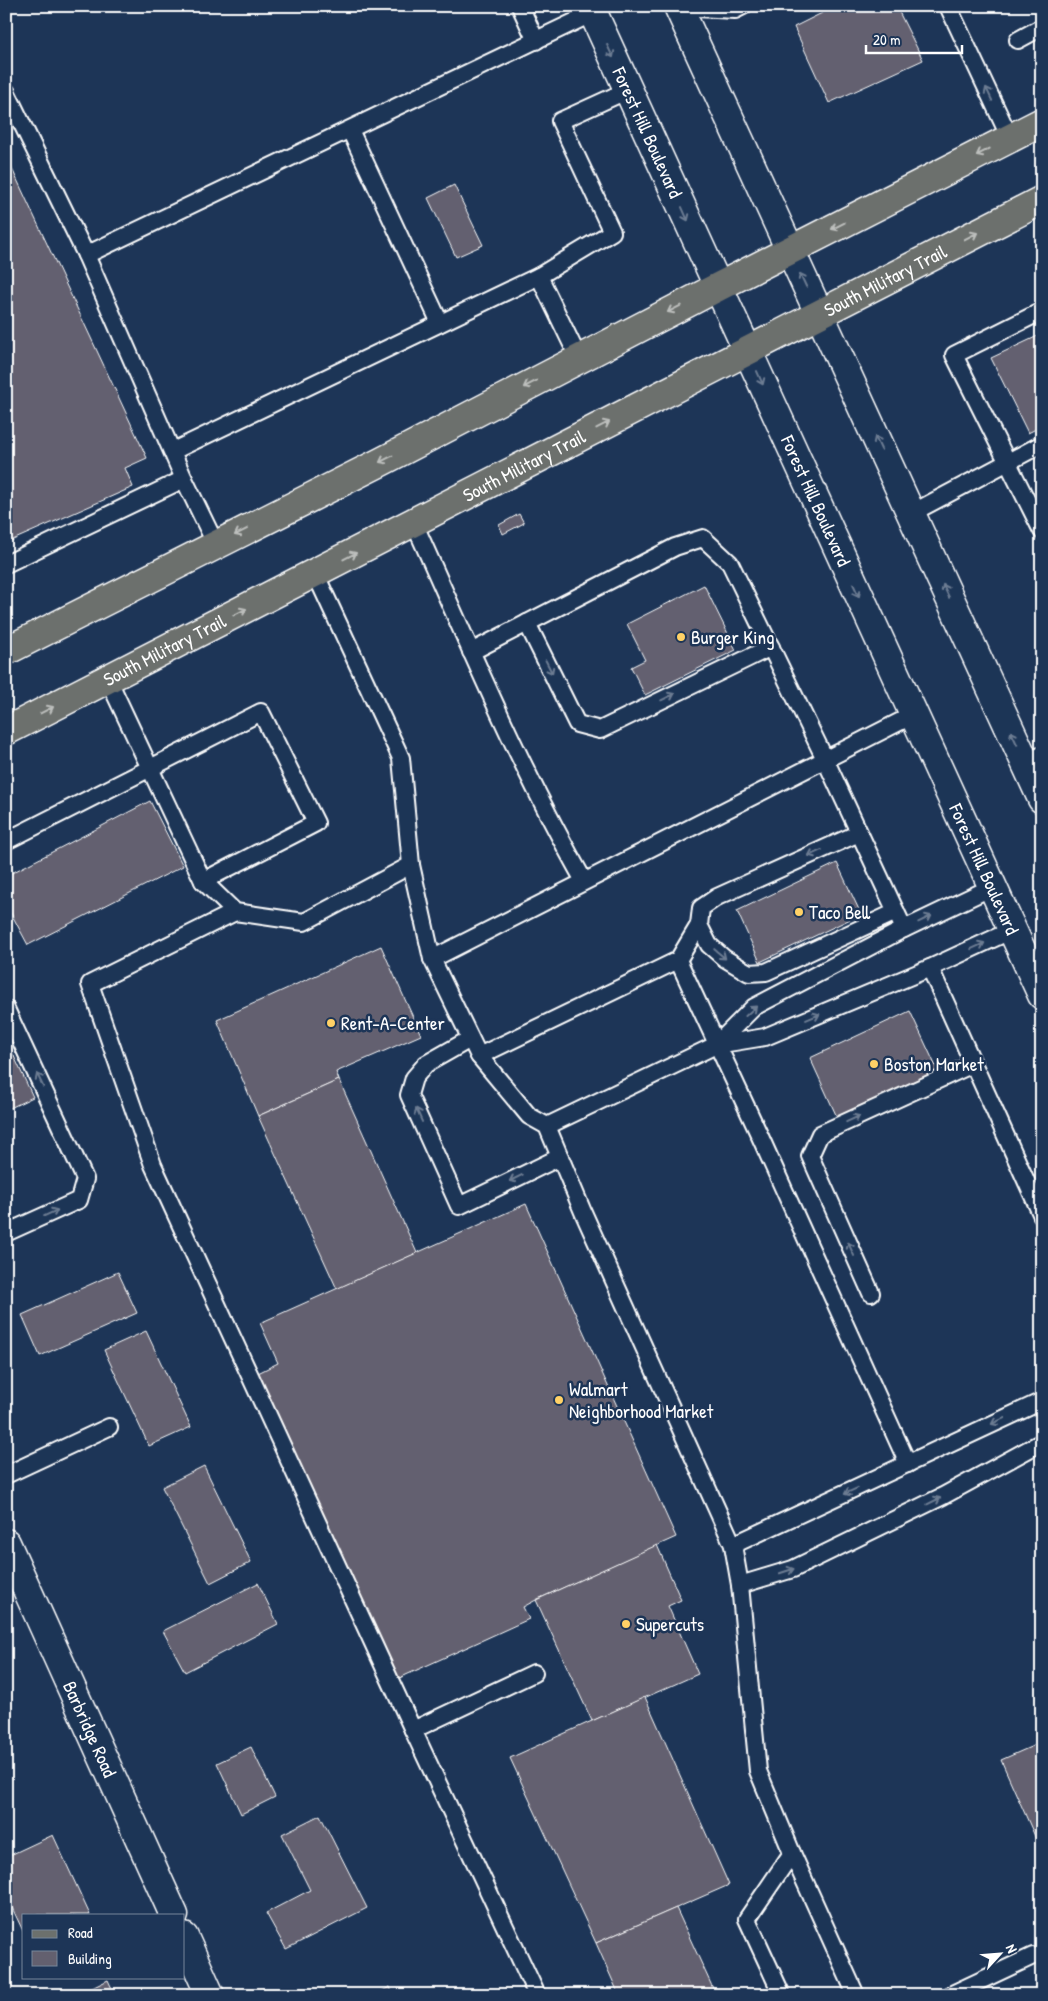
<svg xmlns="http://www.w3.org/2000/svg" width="1048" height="2001" font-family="'Patrick Hand',sans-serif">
	<rect width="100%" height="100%" fill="#1d3557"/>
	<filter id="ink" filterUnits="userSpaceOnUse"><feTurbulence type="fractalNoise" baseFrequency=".02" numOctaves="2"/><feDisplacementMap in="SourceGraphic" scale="10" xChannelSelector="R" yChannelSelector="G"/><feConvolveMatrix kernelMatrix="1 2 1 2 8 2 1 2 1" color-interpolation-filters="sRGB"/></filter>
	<g filter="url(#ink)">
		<!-- building -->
		<g fill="#63606f" stroke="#fff">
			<path d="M 836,6 L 896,6 L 923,60 L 829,103 L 794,27 Z"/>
			<path d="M 6,156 L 147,458 L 125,468 L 133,487 L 6,543 Z"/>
			<path d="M 454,185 L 483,245 L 456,257 L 428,198 Z"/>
			<path d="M 1042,334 L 1042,426 L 1028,433 L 991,358 Z"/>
			<path d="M 519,514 L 524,523 L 503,534 L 499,525 Z"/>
			<path d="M 704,585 L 736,650 L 645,695 L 631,667 L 645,660 L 627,624 Z"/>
			<path d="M 150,801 L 183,866 L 28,945 L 6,904 L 6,876 Z"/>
			<path d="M 837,863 L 861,914 L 760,962 L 737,911 Z"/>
			<path d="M 381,946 L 421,1035 L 336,1072 L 339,1080 L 258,1116 L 217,1020 Z"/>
			<path d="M 910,1011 L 938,1071 L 837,1117 L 810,1058 Z"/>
			<path d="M 6,1039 L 33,1097 L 6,1110 Z"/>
			<path d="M 339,1080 L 417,1253 L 337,1289 L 258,1116 Z"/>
			<path d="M 526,1204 L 676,1537 L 536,1600 L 523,1607 L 529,1619 L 395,1680 L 258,1373 L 278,1363 L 260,1323 Z"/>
			<path d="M 118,1272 L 137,1313 L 40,1356 L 22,1315 Z"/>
			<path d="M 146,1331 L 191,1427 L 149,1446 L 104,1350 Z"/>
			<path d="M 204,1466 L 251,1562 L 210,1583 L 162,1487 Z"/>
			<path d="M 657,1545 L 681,1600 L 668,1606 L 698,1674 L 592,1721 L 536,1600 Z"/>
			<path d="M 258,1583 L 278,1624 L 185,1672 L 163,1631 Z"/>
			<path d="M 645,1697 L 729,1885 L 596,1943 L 510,1758 Z"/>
			<path d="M 1042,1742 L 1042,1852 L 1001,1760 Z"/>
			<path d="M 251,1747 L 275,1797 L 241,1814 L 217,1763 Z"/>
			<path d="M 320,1815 L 367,1908 L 286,1949 L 266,1913 L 310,1890 L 282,1834 Z"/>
			<path d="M 53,1835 L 90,1915 L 24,1915 L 24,1933 L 6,1895 L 6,1857 Z"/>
			<path d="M 676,1908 L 716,1995 L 619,1995 L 596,1943 Z"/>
			<path d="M 108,1980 L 115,1995 L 78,1995 Z"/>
			<path d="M 390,1987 L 393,1995 L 374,1995 Z"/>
		</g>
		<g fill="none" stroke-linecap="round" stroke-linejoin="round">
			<!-- lane casing -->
			<g stroke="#fff" stroke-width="20">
				<g id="lane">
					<path d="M 520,6 L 536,41"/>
					<path d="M 948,6 L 1010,138"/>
					<path d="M 678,7 L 735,10 L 743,6"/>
					<path d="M 1018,40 L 1042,27"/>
					<path d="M 6,91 L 86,255 L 184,479 L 216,545"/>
					<path d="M 350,130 L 440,323"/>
					<path d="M 86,255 L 593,13"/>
					<path d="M 539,276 L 579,359"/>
					<path d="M 1042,311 L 954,355 L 1042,531"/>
					<path d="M 173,451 L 539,276 L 612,232 L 560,121 L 628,90"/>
					<path d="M 910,514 L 1042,444"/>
					<path d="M 414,523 C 468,643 519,766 584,881"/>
					<path d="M 6,564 L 184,479"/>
					<path d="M 315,573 L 401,758 L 411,865 L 432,959 L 479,1056 L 529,1116 L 547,1126 L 583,1212 L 733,1545 L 740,1585 L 758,1771 L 792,1853 L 856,1995"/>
					<path d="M 527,623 L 577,724 L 600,730 L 771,647"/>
					<path d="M 471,652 L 675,547 L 703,538 L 730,563 L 825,759 L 904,929"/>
					<path d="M 108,679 L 203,881 L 235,912 L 304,922 L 411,865"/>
					<path d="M 1025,763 L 1042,755"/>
					<path d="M 859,833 L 717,897 L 701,908 L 699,925 L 709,945 L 724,958 L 749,973 L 766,972 L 896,912"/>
					<path d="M 6,841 L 261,712 L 316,823 L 203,881"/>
					<path d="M 235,912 L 90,984 L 153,1165 L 413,1730"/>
					<path d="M 432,959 L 913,715"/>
					<path d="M 678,960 L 758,1132 L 908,1464"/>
					<path d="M 930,968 L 1042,1216"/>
					<path d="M 6,1009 L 85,1179 L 79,1200 L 6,1233"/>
					<path d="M 470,1039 L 426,1064 L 414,1078 L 409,1095 L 459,1206 L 560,1157"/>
					<path d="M 716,1045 L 754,1007 L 904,929 L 992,887"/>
					<path d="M 479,1056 L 678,960 L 699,925"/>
					<path d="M 547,1126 L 716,1045 L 765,1037 L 930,968 L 1012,930"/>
					<path d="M 871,1293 L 810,1156 L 820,1134 L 973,1064"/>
					<path d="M 6,1475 L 109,1427"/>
					<path d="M 733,1545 L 1042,1401"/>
					<path d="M 740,1585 L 793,1569 L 943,1496 L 1042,1442"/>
					<path d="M 534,1673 L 413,1730 L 537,1995"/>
					<path d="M 782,1995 L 747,1919 L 792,1853"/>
					<path d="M 950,1995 L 1033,1956"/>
				</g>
			</g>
			<!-- street casing -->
			<g stroke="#fff" stroke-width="31">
				<g id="street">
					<path id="s1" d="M 6,1543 L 174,1915"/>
					<path d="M 184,1937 L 210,1995"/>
				</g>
			</g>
			<!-- secondary casing -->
			<g stroke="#fff" stroke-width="31">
				<g id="secondary">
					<path id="s2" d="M 590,6 L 1042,995"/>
					<path d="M 678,6 L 1042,799"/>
				</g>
			</g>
			<!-- primary casing -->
			<g stroke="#fff" stroke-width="31">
				<g id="primary">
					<path d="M 6,651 L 379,463 L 718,287 L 1042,122"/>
					<path id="s3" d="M 6,731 L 1042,200"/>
				</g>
			</g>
			<!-- lane -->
			<use href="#lane" stroke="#1d3557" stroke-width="16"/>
			<!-- street -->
			<use href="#street" stroke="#1d3557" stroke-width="28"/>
			<!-- secondary -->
			<use href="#secondary" stroke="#1d3557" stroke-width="28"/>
			<!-- primary -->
			<use href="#primary" stroke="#6c706d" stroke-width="28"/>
		</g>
		<!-- one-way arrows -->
		<defs><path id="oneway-shaft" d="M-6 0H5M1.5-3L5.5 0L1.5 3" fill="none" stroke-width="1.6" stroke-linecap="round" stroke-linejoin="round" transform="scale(1.25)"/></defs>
		<g stroke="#6c7c92">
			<use href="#oneway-shaft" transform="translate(610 51) rotate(65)"/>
			<use href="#oneway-shaft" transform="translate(989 94) rotate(-115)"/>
			<use href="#oneway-shaft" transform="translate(685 214) rotate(66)"/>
			<use href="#oneway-shaft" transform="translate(803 280) rotate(-115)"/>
			<use href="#oneway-shaft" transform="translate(760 378) rotate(66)"/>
			<use href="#oneway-shaft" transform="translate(878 443) rotate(-115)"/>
			<use href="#oneway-shaft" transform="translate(856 590) rotate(65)"/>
			<use href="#oneway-shaft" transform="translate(946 591) rotate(-115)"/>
			<use href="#oneway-shaft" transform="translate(549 667) rotate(63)"/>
			<use href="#oneway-shaft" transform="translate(668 697) rotate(-26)"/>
			<use href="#oneway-shaft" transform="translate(1014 738) rotate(-115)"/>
			<use href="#oneway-shaft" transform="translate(815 853) rotate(156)"/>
			<use href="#oneway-shaft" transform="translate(925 919) rotate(-26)"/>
			<use href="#oneway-shaft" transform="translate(978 946) rotate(-25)"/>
			<use href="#oneway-shaft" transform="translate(720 954) rotate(40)"/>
			<use href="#oneway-shaft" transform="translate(751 1011) rotate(-42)"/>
			<use href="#oneway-shaft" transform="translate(813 1017) rotate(-23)"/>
			<use href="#oneway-shaft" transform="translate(40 1080) rotate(-115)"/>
			<use href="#oneway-shaft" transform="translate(419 1115) rotate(-114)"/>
			<use href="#oneway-shaft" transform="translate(853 1119) rotate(-25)"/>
			<use href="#oneway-shaft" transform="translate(516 1178) rotate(154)"/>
			<use href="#oneway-shaft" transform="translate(51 1213) rotate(-24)"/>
			<use href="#oneway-shaft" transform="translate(851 1249) rotate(-114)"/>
			<use href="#oneway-shaft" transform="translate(998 1421) rotate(155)"/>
			<use href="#oneway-shaft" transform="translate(851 1491) rotate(155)"/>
			<use href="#oneway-shaft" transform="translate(934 1501) rotate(-26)"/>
			<use href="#oneway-shaft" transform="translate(787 1571) rotate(-18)"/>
		</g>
		<g stroke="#bdbfbd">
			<use href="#oneway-shaft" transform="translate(983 152) rotate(153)"/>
			<use href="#oneway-shaft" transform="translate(838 226) rotate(153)"/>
			<use href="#oneway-shaft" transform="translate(971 236) rotate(-27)"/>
			<use href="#oneway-shaft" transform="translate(674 309) rotate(153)"/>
			<use href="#oneway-shaft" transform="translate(530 384) rotate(153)"/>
			<use href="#oneway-shaft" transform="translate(603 425) rotate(-27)"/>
			<use href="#oneway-shaft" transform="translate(386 459) rotate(153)"/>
			<use href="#oneway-shaft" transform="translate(241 532) rotate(153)"/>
			<use href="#oneway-shaft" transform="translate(350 556) rotate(-27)"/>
			<use href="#oneway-shaft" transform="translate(240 612) rotate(-27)"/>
			<use href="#oneway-shaft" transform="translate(47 710) rotate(-27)"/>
		</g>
	</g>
	<!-- markers -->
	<g fill="#ffd166" stroke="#1d3557" stroke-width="2">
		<circle cx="681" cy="637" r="5"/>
		<circle cx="799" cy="912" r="5"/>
		<circle cx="331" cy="1023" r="5"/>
		<circle cx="874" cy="1064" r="5"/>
		<circle cx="559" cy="1400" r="5"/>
		<circle cx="626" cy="1624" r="5"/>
	</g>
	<g text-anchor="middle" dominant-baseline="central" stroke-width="5" stroke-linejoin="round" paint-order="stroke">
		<!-- street labels -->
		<g font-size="19" fill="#fff" stroke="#1d3557">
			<text stroke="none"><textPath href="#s2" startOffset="139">Forest Hill Boulevard</textPath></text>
			<text stroke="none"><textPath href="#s3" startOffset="988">South Military Trail</textPath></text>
			<text stroke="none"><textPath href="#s3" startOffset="582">South Military Trail</textPath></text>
			<text stroke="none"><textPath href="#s2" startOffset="544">Forest Hill Boulevard</textPath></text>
			<text stroke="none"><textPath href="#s3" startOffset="178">South Military Trail</textPath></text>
			<text stroke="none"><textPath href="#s2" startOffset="949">Forest Hill Boulevard</textPath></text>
			<text stroke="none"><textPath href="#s1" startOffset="204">Barbridge Road</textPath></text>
		</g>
		<!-- poi labels -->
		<g font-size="19" fill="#fff" stroke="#1d3557" text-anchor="start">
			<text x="691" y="637">Burger King</text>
			<text x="809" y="912">Taco Bell</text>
			<text x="341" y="1023">Rent-A-Center</text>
			<text x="884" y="1064">Boston Market</text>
			<text x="569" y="1389">Walmart<tspan x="569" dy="22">Neighborhood Market</tspan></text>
			<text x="636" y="1624">Supercuts</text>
		</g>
	</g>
	<!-- margin -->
	<rect width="1048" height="2001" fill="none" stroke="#1d3557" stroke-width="25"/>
	<rect x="12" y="12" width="1023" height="1976" fill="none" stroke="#fff" stroke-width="2" filter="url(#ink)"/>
	<!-- legend -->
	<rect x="22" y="1914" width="162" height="65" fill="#1d3557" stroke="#77869a"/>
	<rect x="32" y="1930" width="25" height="8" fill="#6c706d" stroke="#77869a"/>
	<text x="68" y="1938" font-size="15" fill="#ffffff">Road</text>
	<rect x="32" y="1951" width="25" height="15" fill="#63606f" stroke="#77869a"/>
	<text x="68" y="1964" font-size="15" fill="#ffffff">Building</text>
	<!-- north arrow -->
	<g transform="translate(1000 1954) rotate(64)" stroke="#1d3557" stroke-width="4" paint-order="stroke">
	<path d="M0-4L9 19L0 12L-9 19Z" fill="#ffffff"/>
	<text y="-8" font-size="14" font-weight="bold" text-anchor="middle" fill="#ffffff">N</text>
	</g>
	<!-- scale -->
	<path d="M866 45v8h96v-8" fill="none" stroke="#ffffff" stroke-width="2.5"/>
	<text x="873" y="45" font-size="15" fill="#ffffff" stroke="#1d3557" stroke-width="4" paint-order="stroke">20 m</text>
</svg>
